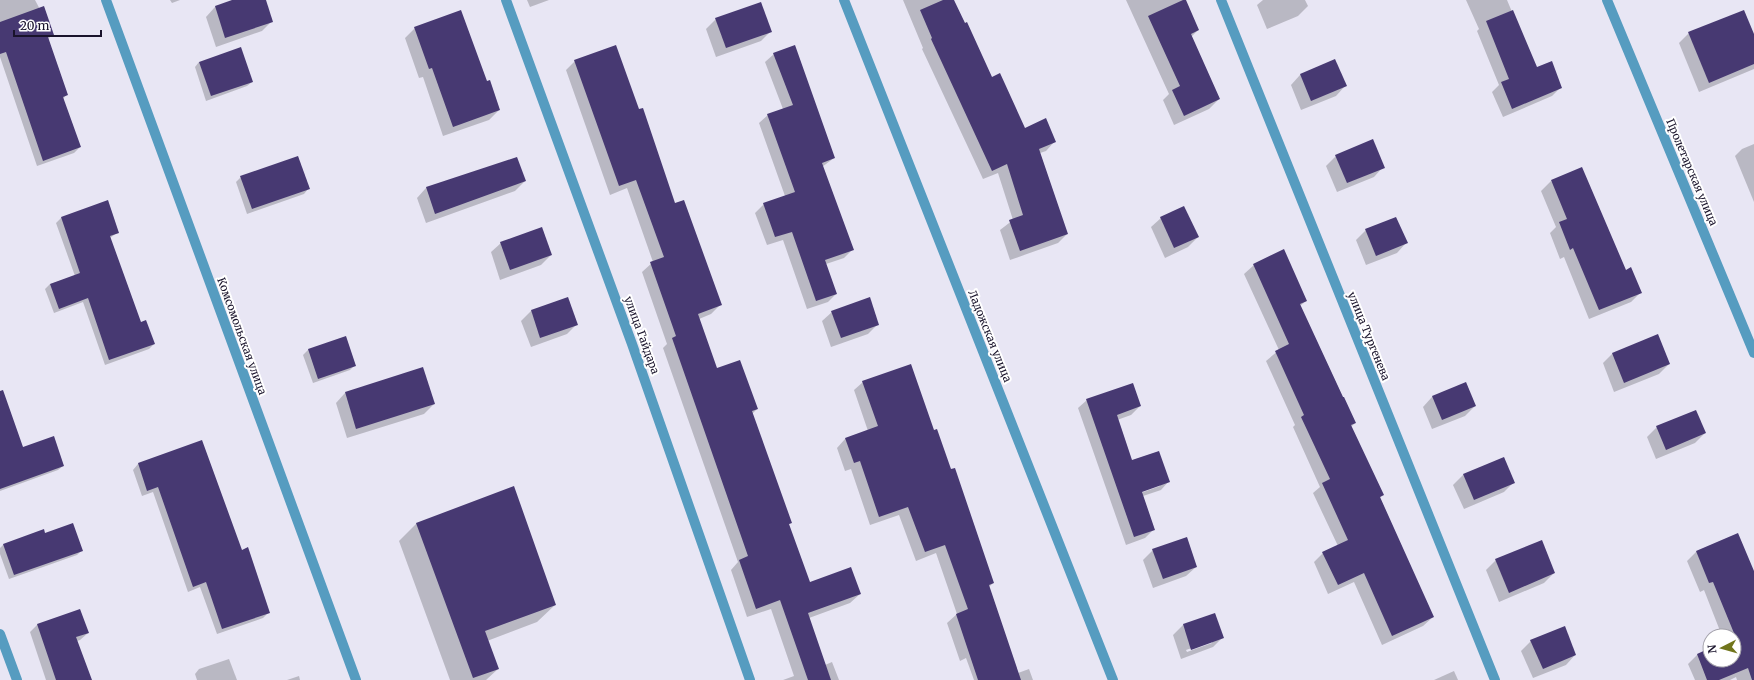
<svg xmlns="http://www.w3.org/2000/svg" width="1754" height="680" font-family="Merriweather,serif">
	<rect width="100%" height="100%" fill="#e8e6f4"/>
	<!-- shadow -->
	<g fill="#0003" fill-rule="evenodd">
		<path d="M 0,0 L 35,0 L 53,34 L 48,39 L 67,94 L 63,99 L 80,147 L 74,153 L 37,166 L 0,57 Z"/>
		<path d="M 170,0 L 180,0 L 172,3 Z"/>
		<path d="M 236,0 L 265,0 L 272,21 L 262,31 L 216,47 L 206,17 L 215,7 Z"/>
		<path d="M 527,0 L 549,0 L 530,7 Z"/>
		<path d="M 903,0 L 953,0 L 992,78 L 1024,129 L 1055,141 L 1046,151 L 1040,153 L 1067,234 L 1058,243 L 1010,260 L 1000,230 L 1013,220 L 998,173 L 983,179 L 922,49 L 923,48 Z"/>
		<path d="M 1126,0 L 1184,0 L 1198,30 L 1191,37 L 1219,99 L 1209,109 L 1174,125 L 1163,100 L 1169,94 Z"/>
		<path d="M 1263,0 L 1305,0 L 1308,6 L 1298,16 L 1267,29 L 1257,5 Z"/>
		<path d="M 1466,0 L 1507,0 L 1536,69 L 1561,87 L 1552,96 L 1503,117 L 1492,92 L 1499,85 L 1477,31 L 1479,29 Z"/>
		<path d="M 716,19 L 771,31 L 761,41 L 716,57 L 706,29 Z"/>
		<path d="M 415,28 L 486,82 L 499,110 L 489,120 L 443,136 L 423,77 L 419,78 L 405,38 Z"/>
		<path d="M 1689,33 L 1754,36 L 1754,69 L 1699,92 L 1679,43 Z"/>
		<path d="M 774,54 L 834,158 L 822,167 L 853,249 L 844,258 L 826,264 L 836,294 L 828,302 L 807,309 L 783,240 L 767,245 L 755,213 L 764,204 L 785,196 L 759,123 L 768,115 L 783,109 L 765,62 Z"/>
		<path d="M 575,61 L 675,204 L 720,305 L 711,314 L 699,319 L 716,369 L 757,409 L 752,414 L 791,523 L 788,525 L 809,584 L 860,594 L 850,603 L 809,618 L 825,665 L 832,662 L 839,680 L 783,680 L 794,676 L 771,609 L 747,617 L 731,570 L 738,562 L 663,348 L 667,344 L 642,272 L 653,262 L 627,188 L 610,195 L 566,70 Z"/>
		<path d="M 1335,61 L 1345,86 L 1336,96 L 1301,110 L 1291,85 L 1300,75 Z"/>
		<path d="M 199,62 L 252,82 L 247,86 L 206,101 L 195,67 Z"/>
		<path d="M 1754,144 L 1754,202 L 1735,156 L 1742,149 Z"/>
		<path d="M 1336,156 L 1383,167 L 1374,177 L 1337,192 L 1326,166 Z"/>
		<path d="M 241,177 L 308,189 L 304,194 L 247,214 L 236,182 Z"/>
		<path d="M 525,181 L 515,191 L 426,223 L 417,198 L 426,188 Z"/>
		<path d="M 1551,181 L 1626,271 L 1641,292 L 1631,302 L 1589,319 L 1564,257 L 1560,259 L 1550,233 L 1556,227 L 1541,191 Z"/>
		<path d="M 107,202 L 118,232 L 110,238 L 140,323 L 154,344 L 149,349 L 105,365 L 83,302 L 54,313 L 45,289 L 50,284 L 75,276 L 56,223 L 61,218 Z"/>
		<path d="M 1161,218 L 1198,237 L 1188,247 L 1165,258 L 1151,227 Z"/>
		<path d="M 1396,218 L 1406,243 L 1397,253 L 1366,265 L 1356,240 L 1366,230 Z"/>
		<path d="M 501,243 L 551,255 L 541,265 L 500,280 L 491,252 Z"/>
		<path d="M 1254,265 L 1306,301 L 1300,306 L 1355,423 L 1351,427 L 1382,495 L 1380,498 L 1433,617 L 1423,626 L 1382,645 L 1354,582 L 1328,594 L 1314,562 L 1323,553 L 1338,546 L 1313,493 L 1320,487 L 1293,427 L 1295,425 L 1266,361 L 1279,350 L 1244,274 Z"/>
		<path d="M 567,298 L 576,325 L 567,334 L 531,347 L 521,321 L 531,311 Z"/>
		<path d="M 832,312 L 878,324 L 868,334 L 831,347 L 822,321 Z"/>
		<path d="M 345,337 L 355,365 L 350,370 L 313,383 L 303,355 L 308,350 Z"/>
		<path d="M 1612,354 L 1669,364 L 1659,374 L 1614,392 L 1603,363 Z"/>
		<path d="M 863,382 L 933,432 L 993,583 L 989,587 L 1018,673 L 1029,669 L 1033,680 L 974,680 L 966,658 L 960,661 L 947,623 L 957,614 L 936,553 L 916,561 L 899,515 L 870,525 L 851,469 L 845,471 L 837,448 L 845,439 L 868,431 L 854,390 Z"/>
		<path d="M 1466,383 L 1475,406 L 1465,416 L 1432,429 L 1423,407 L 1432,397 Z"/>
		<path d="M 345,393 L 434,404 L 424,414 L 347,438 L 336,403 Z"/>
		<path d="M 0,398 L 23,448 L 63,466 L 58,470 L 0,491 Z"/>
		<path d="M 1087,400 L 1140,406 L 1131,415 L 1117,420 L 1131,462 L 1169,481 L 1161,490 L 1143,496 L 1154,529 L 1145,538 L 1126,545 L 1078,408 ZM 1160,484 L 1160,486 L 1138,494 L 1137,492 Z"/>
		<path d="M 1657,427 L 1705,433 L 1695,443 L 1656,459 L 1647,437 Z"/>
		<path d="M 202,442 L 241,551 L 269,612 L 263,618 L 217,634 L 200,587 L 188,592 L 153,492 L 142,496 L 133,470 L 138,464 Z"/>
		<path d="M 1504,458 L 1514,482 L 1504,492 L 1464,509 L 1453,485 L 1463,475 Z"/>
		<path d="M 417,523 L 555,605 L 537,622 L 487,641 L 498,669 L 486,680 L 450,680 L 399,541 Z"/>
		<path d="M 43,531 L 44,534 L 82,550 L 77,555 L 9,579 L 0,554 L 0,548 L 3,545 Z"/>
		<path d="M 1738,535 L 1754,574 L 1754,680 L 1737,680 L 1736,677 L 1730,680 L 1695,680 L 1688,664 L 1697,655 L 1710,649 L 1710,660 L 1734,660 L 1734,636 L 1722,636 L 1704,590 L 1700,592 L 1687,561 L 1696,552 Z"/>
		<path d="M 1153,550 L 1196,567 L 1186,576 L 1153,588 L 1143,560 Z"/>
		<path d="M 1496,560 L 1554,573 L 1544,583 L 1499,602 L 1486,570 Z"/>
		<path d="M 80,610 L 88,633 L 80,640 L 77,641 L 90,680 L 46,680 L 30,632 L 37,625 Z"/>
		<path d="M 1214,614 L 1222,638 L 1213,647 L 1181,659 L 1173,635 L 1183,625 ZM 1212,641 L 1212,643 L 1187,652 L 1186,650 Z"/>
		<path d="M 1531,641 L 1575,655 L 1566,665 L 1533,678 L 1521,651 Z"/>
		<path d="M 229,659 L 237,680 L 197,680 L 195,674 L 199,669 Z"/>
		<path d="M 1454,671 L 1458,680 L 1434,680 Z"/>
		<path d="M 299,676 L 300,680 L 287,680 Z"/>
	</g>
	<!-- building -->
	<g fill="#473972">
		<path d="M 232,0 L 266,0 L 273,22 L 225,38 L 215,6 Z"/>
		<path d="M 943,0 L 954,0 L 965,23 L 967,22 L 992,77 L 1000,73 L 1025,128 L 1046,118 L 1056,142 L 1039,149 L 1068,234 L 1020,251 L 1009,220 L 1023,215 L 1007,164 L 992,171 L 931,39 L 932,38 L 920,10 Z"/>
		<path d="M 1183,0 L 1186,0 L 1199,30 L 1191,34 L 1220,99 L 1184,116 L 1172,90 L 1180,86 L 1148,16 Z"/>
		<path d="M 761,2 L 772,32 L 726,48 L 715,18 Z"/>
		<path d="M 44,6 L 54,35 L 48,37 L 68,95 L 63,97 L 81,147 L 43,161 L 6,52 L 0,54 L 0,22 Z"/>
		<path d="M 461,10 L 487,81 L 490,80 L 500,110 L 453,127 L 432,68 L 429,69 L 414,27 Z"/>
		<path d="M 1513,10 L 1537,67 L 1552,61 L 1562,88 L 1512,109 L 1501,82 L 1509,79 L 1486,21 Z"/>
		<path d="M 1744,10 L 1754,34 L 1754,64 L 1709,83 L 1688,32 Z"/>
		<path d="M 616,45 L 639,109 L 643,108 L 675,203 L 684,200 L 722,305 L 698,314 L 717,368 L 740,360 L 758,409 L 752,411 L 792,523 L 789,524 L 810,582 L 851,567 L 861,594 L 808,613 L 831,680 L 808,680 L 780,600 L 756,609 L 739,560 L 748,556 L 672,338 L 676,336 L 650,262 L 664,257 L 636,180 L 619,186 L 574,60 Z"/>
		<path d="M 795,45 L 835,158 L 822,163 L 854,250 L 825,260 L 837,294 L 816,301 L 792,232 L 775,237 L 763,203 L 795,192 L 767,114 L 793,105 L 773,53 Z"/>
		<path d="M 241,47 L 253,82 L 211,96 L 199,62 Z"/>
		<path d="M 1335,59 L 1347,86 L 1311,101 L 1300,74 Z"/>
		<path d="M 1373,139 L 1385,168 L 1347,183 L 1335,155 Z"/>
		<path d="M 298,156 L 310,189 L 252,209 L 240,176 Z"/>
		<path d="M 517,157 L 526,181 L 435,214 L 426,187 Z"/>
		<path d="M 1582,167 L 1626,270 L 1631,267 L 1642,293 L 1599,310 L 1573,248 L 1570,250 L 1559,222 L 1567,219 L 1551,180 Z"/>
		<path d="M 108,200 L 119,233 L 110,236 L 141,322 L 146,320 L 155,344 L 109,360 L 88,298 L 59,309 L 50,284 L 80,273 L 61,217 Z"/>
		<path d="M 1184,206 L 1199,237 L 1174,248 L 1160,217 Z"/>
		<path d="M 1396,217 L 1408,243 L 1376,256 L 1365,229 Z"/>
		<path d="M 542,227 L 552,255 L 510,270 L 500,242 Z"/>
		<path d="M 1284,249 L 1307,301 L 1300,304 L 1343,397 L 1344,397 L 1356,423 L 1351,425 L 1384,495 L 1380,497 L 1434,617 L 1392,636 L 1364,573 L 1338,585 L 1322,552 L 1348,540 L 1322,483 L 1330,479 L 1301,417 L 1304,415 L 1275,351 L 1289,344 L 1253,264 Z"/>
		<path d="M 568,297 L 578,325 L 540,338 L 531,310 Z"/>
		<path d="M 870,297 L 879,325 L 841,338 L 831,311 Z"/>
		<path d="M 1658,334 L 1670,364 L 1624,383 L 1612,353 Z"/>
		<path d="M 346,336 L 356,366 L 318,379 L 308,349 Z"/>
		<path d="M 911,364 L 934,430 L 937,429 L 951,469 L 955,468 L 994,583 L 989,585 L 1021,680 L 978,680 L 956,614 L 968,609 L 945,545 L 925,552 L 908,507 L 879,517 L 860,461 L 854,463 L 845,438 L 878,426 L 862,381 Z"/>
		<path d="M 423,367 L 435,404 L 356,429 L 345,392 Z"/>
		<path d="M 1466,382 L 1476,406 L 1442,420 L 1432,396 Z"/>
		<path d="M 1133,383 L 1141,406 L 1117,415 L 1132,460 L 1159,451 L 1170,482 L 1142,492 L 1155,530 L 1134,537 L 1086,399 Z"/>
		<path d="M 3,390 L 23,447 L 54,436 L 64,466 L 0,489 L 0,391 Z"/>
		<path d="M 1696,410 L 1706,433 L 1666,450 L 1656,426 Z"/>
		<path d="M 202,440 L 242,550 L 248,547 L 270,613 L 222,629 L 206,582 L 193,587 L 158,487 L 147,491 L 138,463 Z"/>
		<path d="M 1504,457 L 1515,483 L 1474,500 L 1463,474 Z"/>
		<path d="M 514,486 L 556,605 L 485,631 L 499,669 L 473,678 L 416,523 Z"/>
		<path d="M 73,523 L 83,551 L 14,575 L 3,544 L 44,529 L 45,533 Z"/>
		<path d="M 1738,533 L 1754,571 L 1754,680 L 1752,680 L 1748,668 L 1719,680 L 1707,680 L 1697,654 L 1710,648 L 1710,660 L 1734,660 L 1734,638 L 1736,638 L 1713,582 L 1709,583 L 1696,551 Z"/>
		<path d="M 1187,537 L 1197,567 L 1163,579 L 1152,549 Z"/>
		<path d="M 1542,540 L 1555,573 L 1509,593 L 1495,559 Z"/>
		<path d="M 80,609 L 89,633 L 76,637 L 92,680 L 56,680 L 37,624 Z"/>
		<path d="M 1215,613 L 1224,638 L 1191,650 L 1183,624 Z"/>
		<path d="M 1565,626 L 1576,655 L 1543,669 L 1530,640 Z"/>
	</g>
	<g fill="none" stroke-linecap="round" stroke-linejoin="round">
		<!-- minor -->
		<g stroke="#569cc0" stroke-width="10">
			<path d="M 106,0 L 356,680"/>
			<path d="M 506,0 L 632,344 L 750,680"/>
			<path d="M 844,0 L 1113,680"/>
			<path d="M 1221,0 L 1495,680"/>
			<path d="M 1607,0 L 1754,353"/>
			<path d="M 0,634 L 17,680"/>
		</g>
	</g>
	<g text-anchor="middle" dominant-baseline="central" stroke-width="4" stroke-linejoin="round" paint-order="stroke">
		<!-- street labels -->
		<g font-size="11" fill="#19132b" stroke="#fff">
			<text transform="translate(1692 172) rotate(67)">Пролетарская улица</text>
			<text transform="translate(642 335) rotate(70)">улица Гайдара</text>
			<text transform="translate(242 336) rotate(70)">Комсомольская улица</text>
			<text transform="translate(990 336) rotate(68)">Ладожская улица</text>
			<text transform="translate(1369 336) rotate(68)">улица Тургенева</text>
		</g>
	</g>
	<!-- north arrow -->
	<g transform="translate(1722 648) rotate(264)"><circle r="19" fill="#ffffff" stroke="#a3a1aa"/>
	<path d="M0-3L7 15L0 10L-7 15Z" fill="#71751c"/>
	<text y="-6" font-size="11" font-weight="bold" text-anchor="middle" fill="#19132b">N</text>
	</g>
	<!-- scale -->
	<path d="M14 30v6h87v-6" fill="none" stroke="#19132b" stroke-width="2"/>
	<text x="20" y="30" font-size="12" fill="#19132b" stroke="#ffffff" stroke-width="3" paint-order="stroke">20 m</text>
</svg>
